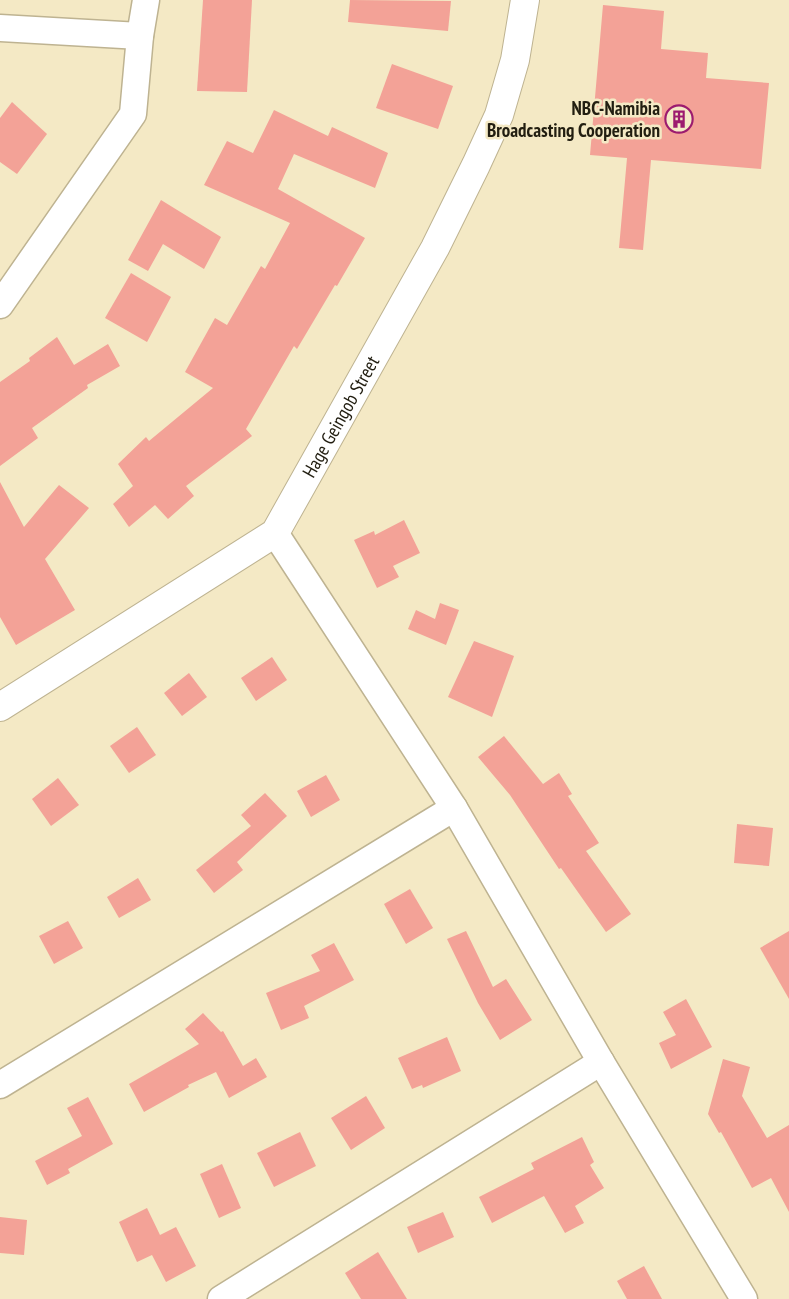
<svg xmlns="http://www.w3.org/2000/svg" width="789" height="1299" font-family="'PT Sans Narrow',sans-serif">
	<rect width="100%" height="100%" fill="#f4e9c5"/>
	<!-- building -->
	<g fill="#f3a297">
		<path d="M 203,0 L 252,0 L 247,92 L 197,91 Z"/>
		<path d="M 350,0 L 451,1 L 448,31 L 348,22 Z"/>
		<path d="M 603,5 L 664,11 L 661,49 L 708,53 L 706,78 L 769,83 L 761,169 L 651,160 L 643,250 L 619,248 L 627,158 L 590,155 Z"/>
		<path d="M 392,64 L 453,86 L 438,129 L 376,108 Z"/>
		<path d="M 12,102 L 47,134 L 17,174 L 0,162 L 0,118 Z"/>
		<path d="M 274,110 L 328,136 L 332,127 L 388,153 L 375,188 L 294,154 L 278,189 L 365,238 L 337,286 L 335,285 L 297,349 L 294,346 L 246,429 L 252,436 L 186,486 L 194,496 L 168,519 L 155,505 L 129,527 L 113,504 L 133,486 L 118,464 L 146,437 L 149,441 L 213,388 L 185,372 L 215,318 L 227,325 L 261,266 L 265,269 L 290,223 L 204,185 L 227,141 L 253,153 Z"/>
		<path d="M 161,200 L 221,237 L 204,269 L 163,244 L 148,271 L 128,260 Z"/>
		<path d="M 131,273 L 171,297 L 147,342 L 105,318 Z"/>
		<path d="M 57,337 L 74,365 L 108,344 L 120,366 L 87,385 L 88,388 L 32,428 L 38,438 L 0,466 L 0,382 L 30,361 L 29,358 Z"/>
		<path d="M 0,482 L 24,527 L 59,485 L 89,508 L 45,559 L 75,610 L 16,645 L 0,617 Z"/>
		<path d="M 404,520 L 420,553 L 393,566 L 399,577 L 377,588 L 354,540 L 374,531 L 375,535 Z"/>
		<path d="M 440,603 L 459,610 L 446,645 L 408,629 L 416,610 L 435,619 Z"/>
		<path d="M 474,641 L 514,656 L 492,717 L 448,697 Z"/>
		<path d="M 272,657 L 287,680 L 256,701 L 241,678 Z"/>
		<path d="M 189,673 L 207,697 L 182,716 L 164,693 Z"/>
		<path d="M 137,727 L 156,755 L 129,773 L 110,746 Z"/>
		<path d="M 504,736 L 543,784 L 559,773 L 572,794 L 568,796 L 599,843 L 586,851 L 631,914 L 606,932 L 561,868 L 559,869 L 510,795 L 478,757 Z"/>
		<path d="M 326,775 L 340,800 L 311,817 L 297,791 Z"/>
		<path d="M 58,778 L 79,805 L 51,826 L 32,799 Z"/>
		<path d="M 265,793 L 287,816 L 237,862 L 243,870 L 214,893 L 196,870 L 251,826 L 241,815 Z"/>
		<path d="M 737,824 L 773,828 L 769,866 L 734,863 Z"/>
		<path d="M 138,878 L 151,900 L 119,918 L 107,897 Z"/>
		<path d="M 410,889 L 433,928 L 406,944 L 384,904 Z"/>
		<path d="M 68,921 L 83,948 L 54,964 L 39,936 Z"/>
		<path d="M 466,931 L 493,987 L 506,979 L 532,1020 L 500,1040 L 478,1003 L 447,939 Z"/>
		<path d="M 789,931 L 789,999 L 760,948 Z"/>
		<path d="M 334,943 L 354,980 L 304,1006 L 309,1018 L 281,1030 L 266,993 L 320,971 L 311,955 Z"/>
		<path d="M 686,999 L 712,1047 L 671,1069 L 659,1043 L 676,1035 L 663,1012 Z"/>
		<path d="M 203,1013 L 221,1032 L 223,1031 L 243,1066 L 256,1058 L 267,1077 L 229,1098 L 216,1072 L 188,1085 L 189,1087 L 144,1112 L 129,1084 L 199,1044 L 185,1029 Z"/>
		<path d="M 447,1037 L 461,1071 L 423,1088 L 422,1085 L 412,1089 L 398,1058 Z"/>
		<path d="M 723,1059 L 750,1067 L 742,1096 L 767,1138 L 789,1125 L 789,1212 L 771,1178 L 752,1188 L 721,1132 L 719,1133 L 708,1114 Z"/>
		<path d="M 366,1096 L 385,1128 L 351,1150 L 331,1118 Z"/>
		<path d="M 88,1097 L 113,1144 L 68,1169 L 70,1173 L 47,1185 L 35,1161 L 82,1136 L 67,1108 Z"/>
		<path d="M 300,1132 L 316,1166 L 274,1187 L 257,1153 Z"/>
		<path d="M 582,1137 L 594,1162 L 590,1165 L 604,1188 L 575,1206 L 584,1223 L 565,1233 L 544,1196 L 492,1223 L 479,1197 L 534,1169 L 531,1163 Z"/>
		<path d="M 222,1164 L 241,1208 L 219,1218 L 200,1174 Z"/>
		<path d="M 147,1208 L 160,1235 L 176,1227 L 196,1266 L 166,1282 L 152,1255 L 137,1262 L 119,1222 Z"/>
		<path d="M 443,1212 L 454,1237 L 418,1253 L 407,1227 Z"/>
		<path d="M 0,1217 L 27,1220 L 24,1255 L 0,1253 Z"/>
		<path d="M 378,1252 L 407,1299 L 361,1299 L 345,1273 Z"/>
		<path d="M 644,1266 L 662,1299 L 627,1299 L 617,1281 Z"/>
	</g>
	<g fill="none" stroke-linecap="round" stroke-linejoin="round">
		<!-- street casing -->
		<g stroke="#beb391" stroke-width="29">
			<g id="street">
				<path d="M 0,28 L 140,36"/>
				<path d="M 0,305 L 133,114 L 140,36 L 146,0"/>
				<path d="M 275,533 L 454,808 L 601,1062 L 744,1299"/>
				<path d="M 0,1085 L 454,808"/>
				<path d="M 221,1299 L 601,1062"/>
			</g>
		</g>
		<!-- secondary casing -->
		<g stroke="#beb391" stroke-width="30">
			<g id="secondary">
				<path id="s1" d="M 0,707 L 275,533 L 435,248 L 476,165 L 499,115 L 515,60 L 525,0"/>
			</g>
		</g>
		<!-- street -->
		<use href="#street" stroke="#fff" stroke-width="26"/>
		<!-- secondary -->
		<use href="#secondary" stroke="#fff" stroke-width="28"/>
	</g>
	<!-- icons -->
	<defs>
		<g id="building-ring" transform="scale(1.4375)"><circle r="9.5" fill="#f4e9c5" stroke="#9c1b6f" stroke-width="1.5"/><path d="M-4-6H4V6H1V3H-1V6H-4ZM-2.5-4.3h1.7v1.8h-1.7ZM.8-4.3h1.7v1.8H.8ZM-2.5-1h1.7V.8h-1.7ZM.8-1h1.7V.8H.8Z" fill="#9c1b6f"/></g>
	</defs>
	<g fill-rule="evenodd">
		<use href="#building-ring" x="679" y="119"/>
	</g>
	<g text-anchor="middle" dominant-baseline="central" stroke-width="5" stroke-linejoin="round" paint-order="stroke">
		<!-- poi labels -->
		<g font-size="19" font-weight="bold" fill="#221e11" stroke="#f4e9c5" text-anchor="end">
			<text x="660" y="108">NBC-Namibia<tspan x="660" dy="22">Broadcasting Cooperation</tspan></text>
		</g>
		<!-- street labels -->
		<g font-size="19" fill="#221e11" stroke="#f4e9c5">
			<text stroke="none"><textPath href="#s1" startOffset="459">Hage Geingob Street</textPath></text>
		</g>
	</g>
</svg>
